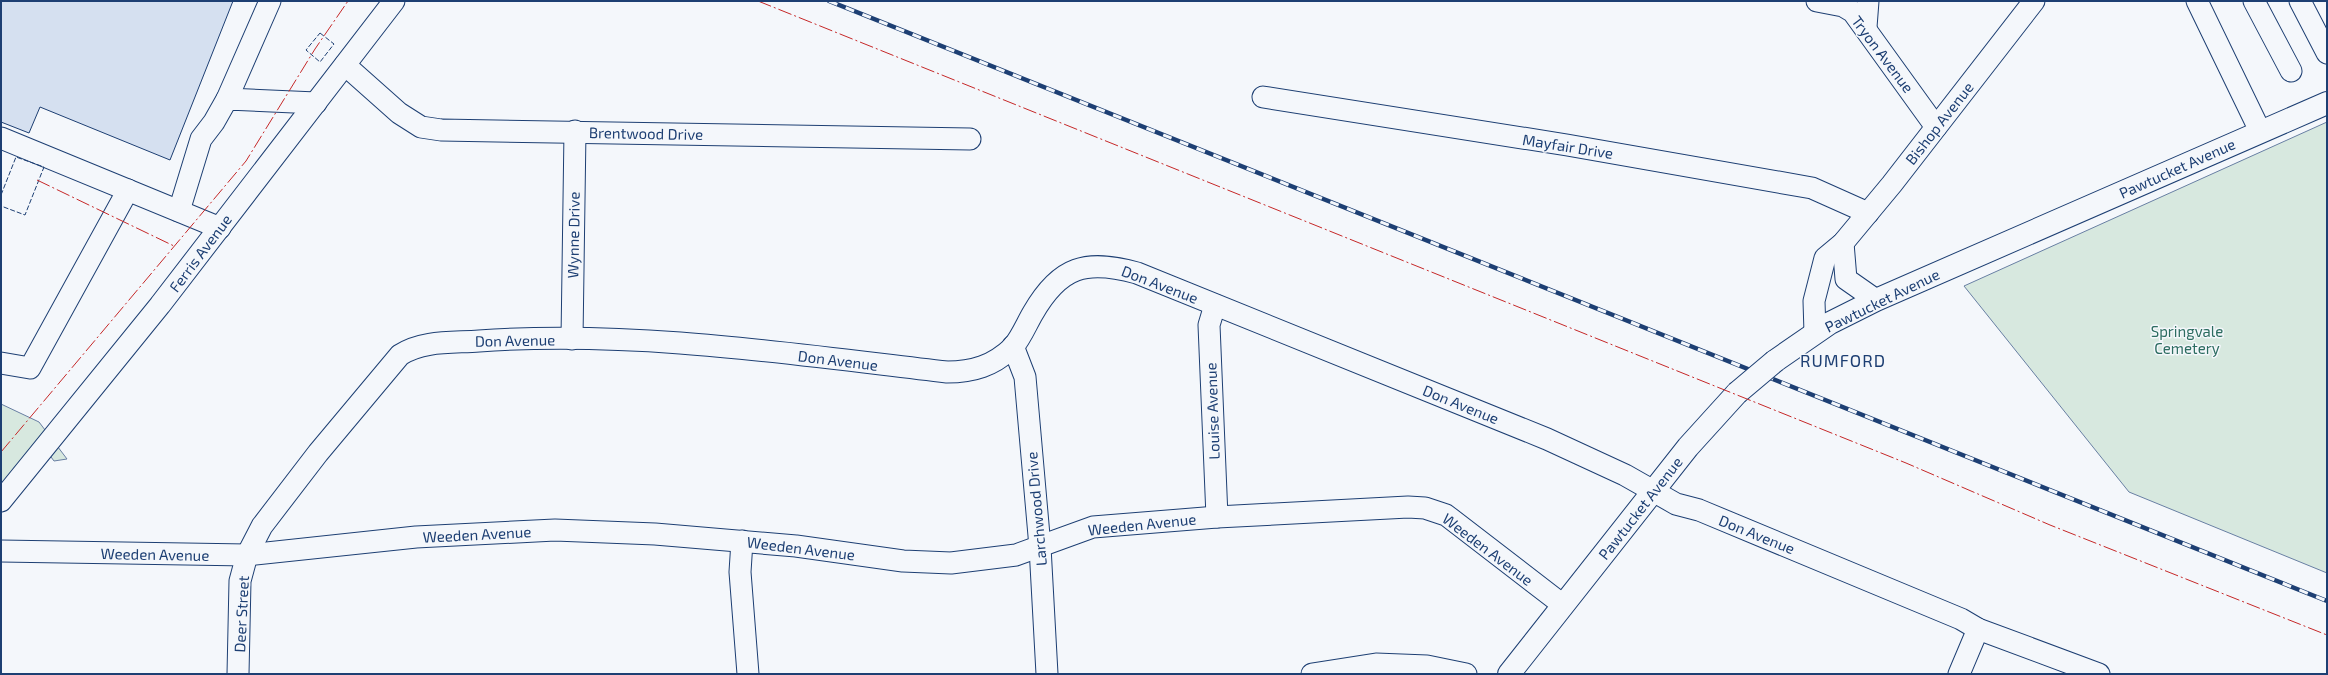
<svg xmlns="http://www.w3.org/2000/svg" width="2328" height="675" font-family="'Exo 2',sans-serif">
	<rect width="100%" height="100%" fill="#f4f7fb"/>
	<!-- green -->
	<g fill="#d7e8df" stroke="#687fa3">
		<path d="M 2327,122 L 2327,573 L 2129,492 L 1964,286 Z"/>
		<path d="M 1,404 L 39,422 L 67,459 L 54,461 L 48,453 L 1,498 Z"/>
	</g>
	<!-- building -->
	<path fill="#d5e0f0" stroke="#1d3f73" d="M 1,1 L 233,1 L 170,160 L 40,107 L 29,133 L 1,122 Z"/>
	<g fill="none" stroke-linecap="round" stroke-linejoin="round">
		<!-- minor casing -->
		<g stroke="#1d3f73" stroke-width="23">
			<g id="minor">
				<path d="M 1817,1 L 1843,6 L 1853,12 L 1936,127"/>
				<path d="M 2197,1 L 2260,131"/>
				<path d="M 2254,1 L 2291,71"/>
				<path d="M 2300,1 L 2327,53"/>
				<path d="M 1866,27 L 1868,1"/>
				<path d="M 345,65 L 399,113 L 421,127 L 441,130 L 970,139"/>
				<path d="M 1263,97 L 1567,145 L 1812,188 L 1868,213"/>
				<path d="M 227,99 L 270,1"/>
				<path d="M 1,138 L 220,228"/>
				<path d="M 179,211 L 201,139 L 214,122 L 227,99 L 316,103"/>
				<path d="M 1843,243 L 1846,279 L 1876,300"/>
				<path d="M 1215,305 L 1209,325 L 1217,517"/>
				<path d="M 1815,333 L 1814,301 L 1825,258 L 1843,243 L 1892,184 L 2034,1"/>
				<path d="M 572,339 L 575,131"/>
				<path d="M 1013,346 L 1025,377 L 1040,547 L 1047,674"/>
				<path d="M 1,363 L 30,368 L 128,190"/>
				<path d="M 1,501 L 160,305 L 394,1"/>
				<path d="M 742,541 L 740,572 L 748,674"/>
				<path d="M 1,551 L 247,555 L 416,537 L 555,530 L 655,534 L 796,546 L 903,561 L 951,563 L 1016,555 L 1093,527 L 1217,517 L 1408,507 L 1425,508 L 1446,515 L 1563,605"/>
				<path d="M 238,674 L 240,581 L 247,555 L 262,526 L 318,453 L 400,355 C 423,340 453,343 479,341 C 635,330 792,354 947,372 C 973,372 993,366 1013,347 C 1021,338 1027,323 1033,313 C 1060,266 1086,259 1137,273 L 1547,439 L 1625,475 L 1676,504 L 1699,510 L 1961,619 L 1978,629 L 2099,674"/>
				<path d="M 1312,674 L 1376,664 L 1427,666 L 1466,674"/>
				<path d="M 1959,674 L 1978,629"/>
			</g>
		</g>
		<!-- major casing -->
		<g stroke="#1d3f73" stroke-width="24">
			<g id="major">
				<path d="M 1775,361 L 1830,323 L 1876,300 L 2327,103"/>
				<path d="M 1509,674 L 1688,447 L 1737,393"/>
			</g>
		</g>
		<!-- minor -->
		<use href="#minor" stroke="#f4f7fb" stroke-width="21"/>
		<!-- major -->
		<use href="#major" stroke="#f4f7fb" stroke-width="22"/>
		<!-- rail casing -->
		<g stroke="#1d3f73" stroke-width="4.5">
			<path id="rail" d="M 829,1 L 2327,601"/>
		</g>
		<!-- rail -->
		<use href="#rail" stroke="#f4f7fb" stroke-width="3" stroke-dasharray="9" stroke-linecap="butt"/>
		<!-- major-bridge casing -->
		<g stroke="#1d3f73" stroke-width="24" stroke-linecap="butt">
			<path id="major-bridge" d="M 1737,393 L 1775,361"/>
		</g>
		<!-- major-bridge -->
		<use href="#major-bridge" stroke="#f4f7fb" stroke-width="22"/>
		<!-- fence -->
		<g stroke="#1d3f73" stroke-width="1" stroke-dasharray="5 2" stroke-linecap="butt">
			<path d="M 320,33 L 334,44 L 320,62 L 306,50 Z"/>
			<path d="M 1,195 L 16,157 L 44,167 L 25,215 L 1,206"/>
		</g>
		<!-- power -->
		<g stroke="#c62828" stroke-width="1" stroke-dasharray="14 3 2 3" stroke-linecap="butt">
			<path d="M 758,1 L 1906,463 L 2050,525 L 2327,635"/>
			<path d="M 37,180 L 174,246"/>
			<path d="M 1,452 L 246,161 L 315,49 L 348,1"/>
		</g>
	</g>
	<g text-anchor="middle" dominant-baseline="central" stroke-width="3" stroke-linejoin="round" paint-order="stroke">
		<!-- street labels -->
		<g font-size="15" fill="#1d3f73" stroke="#f4f7fb">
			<text transform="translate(1883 54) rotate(53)">Tryon Avenue</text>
			<text transform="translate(1939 123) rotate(-52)">Bishop Avenue</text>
			<text transform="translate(646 133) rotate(1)">Brentwood Drive</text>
			<text transform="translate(1568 146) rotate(9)">Mayfair Drive</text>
			<text transform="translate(2177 168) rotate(-24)">Pawtucket Avenue</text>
			<text transform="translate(573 235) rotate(-89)">Wynne Drive</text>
			<text transform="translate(200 253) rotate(-53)">Ferris Avenue</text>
			<text transform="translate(1160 284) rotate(21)">Don Avenue</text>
			<text transform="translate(1882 300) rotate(-26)">Pawtucket Avenue</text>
			<text transform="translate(515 340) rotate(-1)">Don Avenue</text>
			<text transform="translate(838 360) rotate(7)">Don Avenue</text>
			<text transform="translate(1461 404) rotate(22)">Don Avenue</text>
			<text transform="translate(1212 411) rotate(-92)">Louise Avenue</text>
			<text transform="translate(1640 508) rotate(-52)">Pawtucket Avenue</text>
			<text transform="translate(1036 509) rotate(-95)">Larchwood Drive</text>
			<text transform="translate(1142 524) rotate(-6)">Weeden Avenue</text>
			<text transform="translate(477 534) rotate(-3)">Weeden Avenue</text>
			<text transform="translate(1757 534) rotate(22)">Don Avenue</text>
			<text transform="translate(801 548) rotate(7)">Weeden Avenue</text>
			<text transform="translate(1488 549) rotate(37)">Weeden Avenue</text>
			<text transform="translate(155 554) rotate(1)">Weeden Avenue</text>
			<text transform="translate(241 614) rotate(-87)">Deer Street</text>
		</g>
		<!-- park labels -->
		<g font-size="15" fill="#2c6c60" stroke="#f4f7fb">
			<text x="2187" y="331">Springvale<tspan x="2187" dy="17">Cemetery</tspan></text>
		</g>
		<!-- quarter labels -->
		<g font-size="17" letter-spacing="1" fill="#1d3f73" stroke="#f4f7fb">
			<text x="1843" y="360">RUMFORD</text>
		</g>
	</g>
	<!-- border -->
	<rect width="2328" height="675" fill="none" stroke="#1d3f73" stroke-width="4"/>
</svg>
